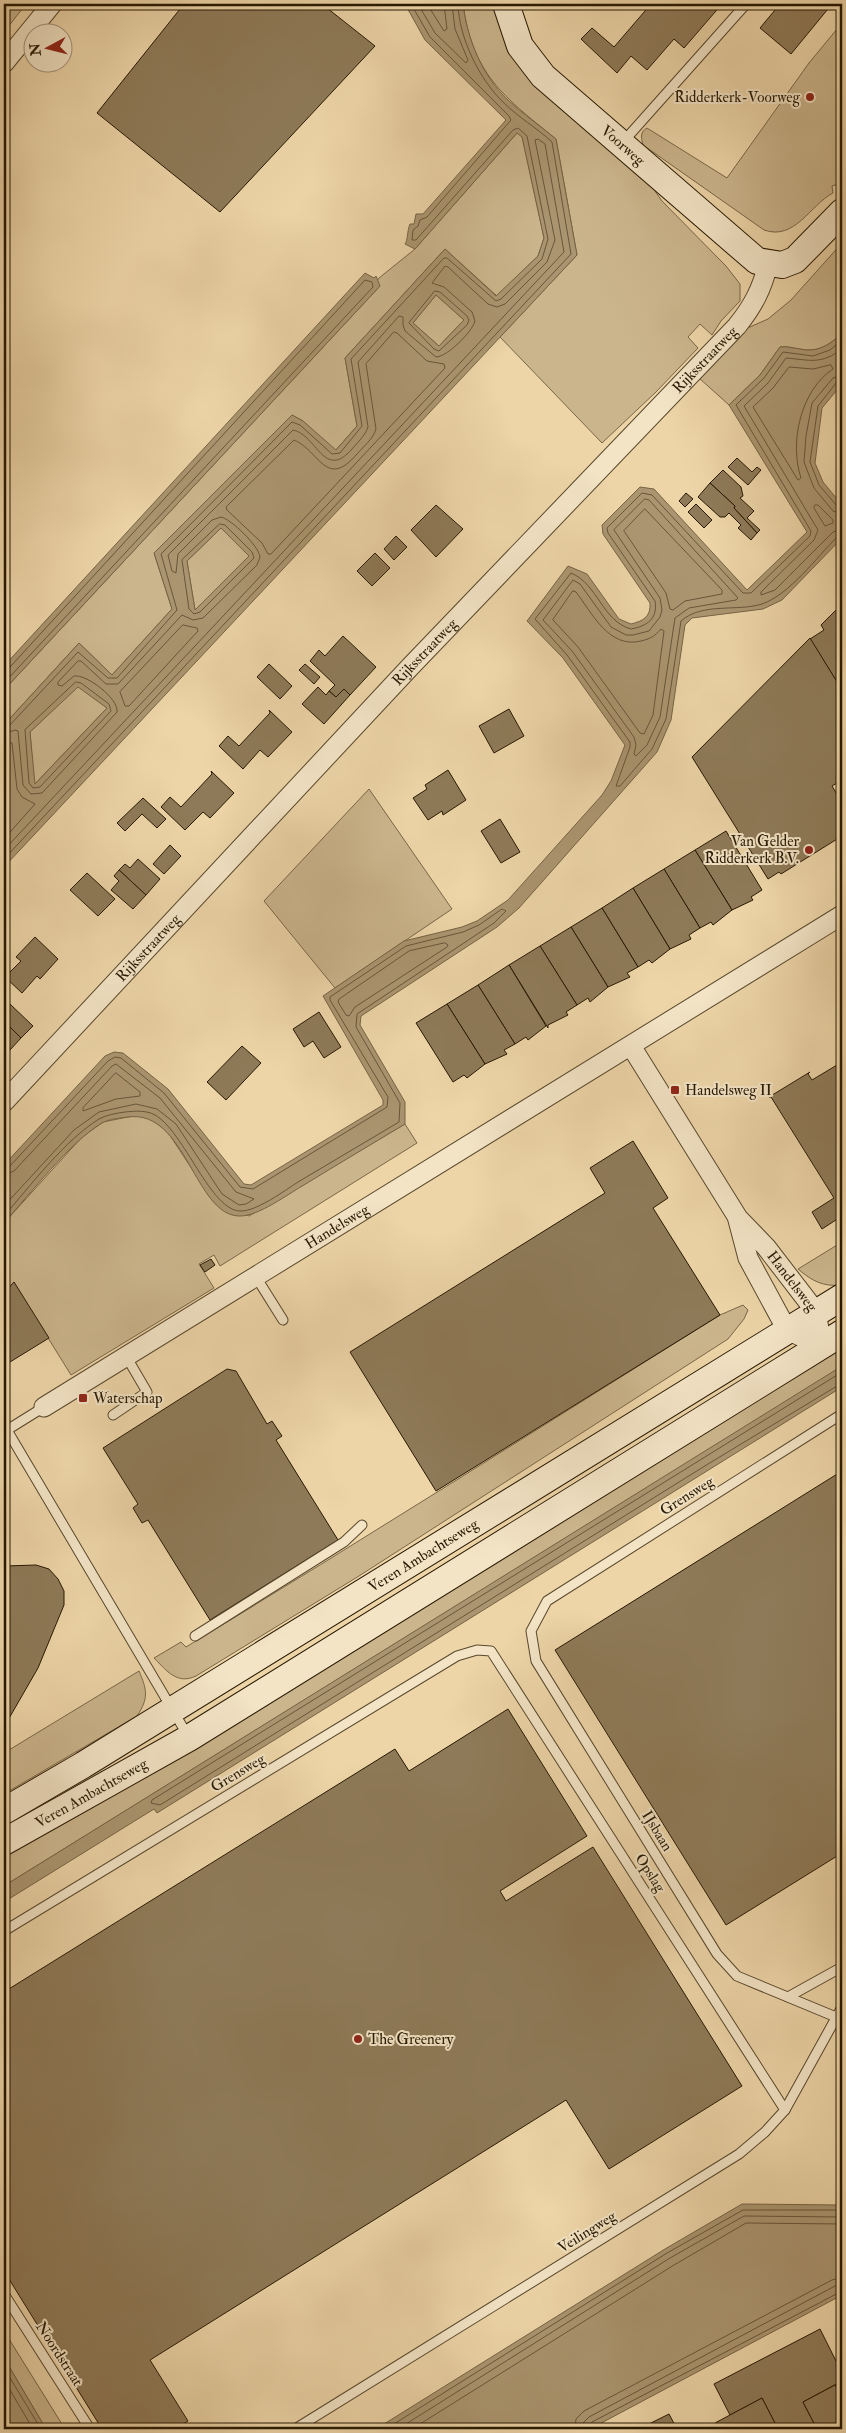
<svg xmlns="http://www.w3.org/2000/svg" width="846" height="2433" font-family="'IM FELL Double Pica',serif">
	<rect width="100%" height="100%" fill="#edd5a8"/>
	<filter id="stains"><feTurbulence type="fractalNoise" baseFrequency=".004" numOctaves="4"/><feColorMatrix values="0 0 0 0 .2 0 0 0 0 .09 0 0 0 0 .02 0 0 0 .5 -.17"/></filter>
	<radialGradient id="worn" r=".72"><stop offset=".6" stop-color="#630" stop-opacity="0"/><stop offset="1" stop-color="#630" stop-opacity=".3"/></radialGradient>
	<!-- green -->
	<g fill="#cbb58c" stroke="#796647">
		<path d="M 4,4 L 26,4 L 4,32 Z"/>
		<path d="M 463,4 L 496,4 L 650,184 L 662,201 L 726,266 L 740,284 L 740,301 L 721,321 L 712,335 L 700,324 L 688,337 L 698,348 L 656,392 L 602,443 L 500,337 L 577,255 L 556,139 C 504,97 472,74 463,4 Z"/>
		<path d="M 842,23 L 842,183 L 832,186 L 833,193 C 810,205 795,241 764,230 L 643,145 C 641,137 640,132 647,128 L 727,178 L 809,63 Z"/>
		<path d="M 517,133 L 522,136 L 544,238 L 538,256 L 497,296 L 445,249 L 345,358 L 357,426 L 335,451 L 303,421 L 292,415 L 154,553 L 172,609 L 112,675 L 79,643 L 4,725 L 4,690 L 380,286 L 377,281 L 379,278 L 415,249 Z"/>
		<path d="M 842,243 L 842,333 C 830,345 817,353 800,349 C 792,348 787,346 780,347 L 760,375 L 729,405 L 699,378 L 743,330 L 768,319 L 791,300 Z"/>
		<path d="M 436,295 L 464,320 L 439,346 L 413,323 Z"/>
		<path d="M 221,528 L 249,556 L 195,610 L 187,561 Z"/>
		<path d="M 78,686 L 107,708 L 34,785 L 30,732 Z"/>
		<path d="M 369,789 L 452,909 L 335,988 L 264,901 Z"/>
		<path d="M 138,1115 L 152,1119 L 167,1131 L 213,1201 L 249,1216 L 405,1124 L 417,1143 L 220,1266 L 214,1255 L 199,1264 L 214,1288 L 71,1375 L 14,1283 L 4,1293 L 4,1223 L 81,1138 L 103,1122 Z"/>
		<path d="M 842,1242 L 842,1285 C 823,1287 812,1281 798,1269 Z"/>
		<path d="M 743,1305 L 748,1310 L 744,1319 L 728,1339 L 359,1576 L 196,1676 C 177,1685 167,1671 154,1658 L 181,1642 L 186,1647 C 366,1538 542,1426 720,1315 Z"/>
		<path d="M 842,1345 L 842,1367 L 4,1886 L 4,1850 Z"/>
		<path d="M 139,1671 C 147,1690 149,1698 137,1716 L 4,1794 L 4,1753 Z"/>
		<path d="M 4,2331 L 65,2429 L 46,2429 L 4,2358 Z"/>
	</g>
	<!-- water -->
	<g fill="#aa9570" stroke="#766344" fill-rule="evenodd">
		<path d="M 405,4 L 463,4 C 467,38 482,76 508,100 C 523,114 540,126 556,139 L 577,255 L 4,867 L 4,725 L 79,643 L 112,675 L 172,609 L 154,553 L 292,415 L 303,421 L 336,450 L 357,426 L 345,358 L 445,249 L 496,296 L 538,256 L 544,238 L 522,137 L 517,133 L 415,249 L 405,244 C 408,240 407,231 410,224 L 414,224 L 416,214 L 423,214 L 506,120 L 425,40 ZM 436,295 L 464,320 L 439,346 L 413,323 ZM 221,528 L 249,556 L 195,610 L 187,561 ZM 78,687 L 107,708 L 35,784 L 30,732 Z"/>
		<path d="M 365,273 L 374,278 L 376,276 L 380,286 L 4,690 L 4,666 Z"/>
		<path d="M 842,333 L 842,384 L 822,408 L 815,463 L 823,482 L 842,505 L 842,538 L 782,600 L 763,609 L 692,618 L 685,625 L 671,720 L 657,752 L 519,908 L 497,927 L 361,1016 L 360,1025 L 405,1102 L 405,1124 C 372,1144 338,1164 304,1185 C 288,1194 259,1216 240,1216 C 195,1217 186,1109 128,1117 C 120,1118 109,1119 102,1123 C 70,1142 30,1194 4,1223 L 4,1165 L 105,1056 L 114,1052 L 123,1053 L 168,1089 L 244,1184 L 251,1185 L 383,1105 L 383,1100 L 323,996 L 404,941 L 462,927 L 477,921 L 508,900 L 602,795 L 611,781 L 625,745 L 563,658 L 527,621 L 568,566 L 587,574 L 619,619 L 631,624 C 643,621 651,617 650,603 L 603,534 L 602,525 L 640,487 L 654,489 L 747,590 L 807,532 L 729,405 L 760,375 L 780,347 C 787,346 792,348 800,349 C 817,353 830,345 842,333 Z"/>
		<path d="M 842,1366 L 842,1387 L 157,1813 L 154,1809 L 4,1902 L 4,1886 Z"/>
		<path d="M 742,2204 L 842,2205 L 842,2295 L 590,2429 L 376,2429 L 665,2249 Z"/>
		<path d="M 4,2358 L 46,2429 L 4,2429 Z"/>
	</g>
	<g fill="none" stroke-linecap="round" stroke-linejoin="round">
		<!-- shore -->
		<g stroke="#685639" stroke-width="1">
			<path d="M 418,4 L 435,33 L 466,63 L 468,60 L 455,29 L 452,4"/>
			<path d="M 427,4 L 444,31 L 447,29 L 444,4"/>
			<path d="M 435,291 L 440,292 L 467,316 L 469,320 L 467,325 L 439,351 L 434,349 L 409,323 Z"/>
			<path d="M 394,332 L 397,333 L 427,361 L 444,364 L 445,368 L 271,554 L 268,554 L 262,543 L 227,510 L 226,507 L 294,440 C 320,451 326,490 357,454 C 364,446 373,439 376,429 L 366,364 Z"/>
			<path d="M 842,340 L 830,350 L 813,356 L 783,352 L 764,378 L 736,405 L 811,531 L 810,536 L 751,593 L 743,593 L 652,495 L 642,493 L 607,528 L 608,533 L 655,601 C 658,619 647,626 631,629 C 602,621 598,584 571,573 L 535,619 L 567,655 L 630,742 L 630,747 L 616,786 L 620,786 L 652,749 L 666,719 L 681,621 C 703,602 736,612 762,604 C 789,595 817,557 837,537 L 842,535"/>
			<path d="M 842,349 C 821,365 810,360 786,358 L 768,383 L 744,406 L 818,530 L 814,540 L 761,592 L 761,595 L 775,590 L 833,532 L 842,529"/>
			<path d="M 831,365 L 833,369 C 801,390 789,442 801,478 L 798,480 L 753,407 L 773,388 L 789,367 L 813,369 Z"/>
			<path d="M 842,375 L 833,378 L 812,403 L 806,436 L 804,462 L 814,488 L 833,511 L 842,514"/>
			<path d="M 842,381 L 836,383 L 818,406 L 810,462 L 819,485 L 837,506 L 842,507"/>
			<path d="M 645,499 L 649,500 L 738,598 L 736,600 L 689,608 L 675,618 L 660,717 L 647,745 L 636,756 L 634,754 L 636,745 L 634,737 L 572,651 L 543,620 L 573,580 L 580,584 L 611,627 L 626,635 L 633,635 L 649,631 L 660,617 L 662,610 L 660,598 L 614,530 Z"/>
			<path d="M 815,505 L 818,505 L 833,520 L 833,523 L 825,526 L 814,508 Z"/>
			<path d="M 645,509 L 722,590 L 722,594 L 685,601 L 673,610 L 670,609 L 666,593 L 624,531 Z"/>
			<path d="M 220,524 L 225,525 L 252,552 L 254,558 L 200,612 L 194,614 L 189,609 L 182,560 Z"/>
			<path d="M 573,591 L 576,592 C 592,613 609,649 641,641 C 650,639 655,636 661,629 L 664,631 L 653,715 L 644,734 L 640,733 L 578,647 L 553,620 Z"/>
			<path d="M 183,625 L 197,628 L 198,631 L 129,706 L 125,706 L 120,692 Z"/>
			<path d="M 4,669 L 10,667 L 365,280 L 372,282 L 373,287 L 4,683"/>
			<path d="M 76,682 L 81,683 L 109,704 L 111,711 L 40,787 L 33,788 L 29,783 L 25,730 Z"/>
			<path d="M 4,728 L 9,726 L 78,652 L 108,678 L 117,678 L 177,610 L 161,554 L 292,422 L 300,425 L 332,454 L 340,453 L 362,426 L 351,359 L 444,258 L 447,258 L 496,301 L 501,299 L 542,259 L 548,239 L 527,136 L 518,128 L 513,130 L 416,240 L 412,240 L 413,230 L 418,226 L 420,220 L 427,217 L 511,120 L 509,116 L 430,37 L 411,4"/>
			<path d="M 4,734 L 15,730 L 18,731 L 23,785 L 31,794 L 42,793 L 117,712 C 119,699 87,674 74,676 L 62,686 L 58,685 L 58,682 L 78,661 L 81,661 L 106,684 L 118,684 L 182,615 L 193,620 L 203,618 L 257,565 L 260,557 C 259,546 231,519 221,517 L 212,520 L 178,554 L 176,573 L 172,571 L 168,555 L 293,430 C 317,435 324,481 352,449 C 357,443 365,436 368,427 L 358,362 L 399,316 L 403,317 L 403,325 L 405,331 L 436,357 C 447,357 472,332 475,321 L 472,312 L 444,287 L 432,283 L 445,266 L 448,267 L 488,304 L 497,307 L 505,304 L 547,262 L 555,240 L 535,140 L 538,139 L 545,144 L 564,252 L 4,850"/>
			<path d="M 4,742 L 12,743 L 17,789 L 22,797 L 35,804 L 4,839"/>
			<path d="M 4,859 L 571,254 L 552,142 C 537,128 518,117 504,103 C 479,79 459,38 458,4"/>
			<path d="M 445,943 L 448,945 L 447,947 L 355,1007 L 349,1016 L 346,1015 L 338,1002 L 339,999 L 409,951 Z"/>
			<path d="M 116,1073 L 140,1092 L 140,1096 L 116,1099 L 83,1111 L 83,1108 Z"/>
			<path d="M 4,1168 L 9,1167 L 108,1061 L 115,1057 L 121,1058 L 164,1093 L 240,1187 L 253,1189 L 387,1107 L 388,1097 L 330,1000 L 330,997 L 406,946 L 463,932 L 479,925 L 502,909 L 506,911 L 494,923 L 357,1014 L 356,1027 L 400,1103 L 399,1122 C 365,1142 332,1162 298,1182 C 284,1191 257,1211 241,1211 C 211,1212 184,1131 155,1115 C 146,1110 135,1111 125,1112 C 117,1113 106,1115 99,1119 C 65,1140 31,1185 4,1216"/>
			<path d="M 4,1175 L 14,1171 L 112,1066 L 116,1064 L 160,1098 L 236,1192 L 254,1199 L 246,1204 L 239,1205 L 222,1194 L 176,1124 L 157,1109 L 136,1104 L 99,1112 L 74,1130 L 4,1206"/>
			<path d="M 842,1372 L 152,1800 L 151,1803 L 160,1805 L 708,1464 L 842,1383"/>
			<path d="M 4,2368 L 41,2429"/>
			<path d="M 4,2380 L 33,2429"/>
			<path d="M 386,2429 L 667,2253 L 743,2210 L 842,2210"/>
			<path d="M 398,2429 L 670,2258 L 744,2216 L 842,2217"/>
			<path d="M 412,2429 L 674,2265 L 746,2223 L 842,2224"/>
			<path d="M 575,2429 L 576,2419 L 584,2411 L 832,2280 L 842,2277"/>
			<path d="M 582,2429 L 583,2423 L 589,2417 L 835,2286 L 842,2285"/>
			<path d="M 588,2429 L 592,2422 L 842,2291"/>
		</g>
	</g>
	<!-- building -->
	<g fill="#8e7a58" stroke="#271802">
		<path d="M 184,4 L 322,4 L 375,46 L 220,212 L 97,113 Z"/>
		<path d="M 651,4 L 722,4 L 684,48 L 674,39 L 647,70 L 631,56 L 617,73 L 581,39 L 592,28 L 614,47 Z"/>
		<path d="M 780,4 L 832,4 L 791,54 L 760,28 Z"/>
		<path d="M 809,92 L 816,96 L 811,102 L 805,98 Z"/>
		<path d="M 737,458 L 752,472 L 757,467 L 761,470 L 748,485 L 728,467 Z"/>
		<path d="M 723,470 L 741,487 L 743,496 L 740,498 L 754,511 L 747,518 L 760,530 L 757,533 L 734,508 L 735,506 L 710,483 Z"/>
		<path d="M 710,483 L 735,506 L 734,508 L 757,533 L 751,540 L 738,528 L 741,525 L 729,513 L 725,517 L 720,517 L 698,497 Z"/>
		<path d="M 686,493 L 693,499 L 685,507 L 679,501 Z"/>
		<path d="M 696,504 L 712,520 L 704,528 L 688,512 Z"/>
		<path d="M 436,505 L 463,529 L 436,557 L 411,530 Z"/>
		<path d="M 396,536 L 407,547 L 394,560 L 384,549 Z"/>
		<path d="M 375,553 L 390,568 L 372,586 L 357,571 Z"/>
		<path d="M 842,604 L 842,690 L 810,639 L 824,630 L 821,625 Z"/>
		<path d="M 343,636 L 376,667 L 350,695 L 344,689 L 336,697 L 329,691 L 335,685 L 310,661 L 319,650 L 325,656 Z"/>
		<path d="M 810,638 L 842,690 L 842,780 L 832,786 L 842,803 L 842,836 L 781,874 L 779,872 L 768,879 L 692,757 Z"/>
		<path d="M 269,664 L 292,686 L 280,699 L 257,677 Z"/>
		<path d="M 305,664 L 320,677 L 314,684 L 299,670 Z"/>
		<path d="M 318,687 L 326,695 L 329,691 L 336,697 L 344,689 L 350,695 L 324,724 L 302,704 Z"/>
		<path d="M 509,709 L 524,736 L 494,753 L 479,726 Z"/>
		<path d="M 269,710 L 292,732 L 268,757 L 260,750 L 243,769 L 219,746 L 228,736 L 239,746 L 270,713 Z"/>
		<path d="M 448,770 L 466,800 L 443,815 L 442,811 L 428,820 L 413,798 L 427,789 L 425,785 Z"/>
		<path d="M 211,771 L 234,793 L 210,818 L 203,812 L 185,830 L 161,807 L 170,797 L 181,807 L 212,774 Z"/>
		<path d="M 143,798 L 166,819 L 157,828 L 142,814 L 125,831 L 117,823 Z"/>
		<path d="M 500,819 L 520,852 L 501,863 L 481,831 Z"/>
		<path d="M 726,831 L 762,890 L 751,897 L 753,900 L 732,910 L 695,850 Z"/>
		<path d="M 170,845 L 181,856 L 164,874 L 153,864 Z"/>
		<path d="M 695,850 L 732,910 L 713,925 L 711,922 L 700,928 L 664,869 Z"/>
		<path d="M 138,859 L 160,879 L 146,895 L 119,870 L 125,864 L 130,868 Z"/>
		<path d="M 664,869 L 700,928 L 689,935 L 691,939 L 670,949 L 633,888 Z"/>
		<path d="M 119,870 L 146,895 L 133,909 L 111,890 L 119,881 L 114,876 Z"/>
		<path d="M 87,873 L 115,899 L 98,916 L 70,890 Z"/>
		<path d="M 633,888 L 670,949 L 652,963 L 649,960 L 638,967 L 602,908 Z"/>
		<path d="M 602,908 L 638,967 L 627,973 L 630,977 L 608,987 L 571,927 Z"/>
		<path d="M 571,927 L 608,987 L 590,1002 L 588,998 L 577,1005 L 540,946 Z"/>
		<path d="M 35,937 L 58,959 L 40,979 L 37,976 L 22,993 L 5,977 L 21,961 L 16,957 Z"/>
		<path d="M 540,946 L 577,1005 L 566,1012 L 568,1015 L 548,1025 L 548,1028 L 509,965 Z"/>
		<path d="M 509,965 L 546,1026 L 528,1040 L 526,1037 L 515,1044 L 478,985 Z"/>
		<path d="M 478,985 L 515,1044 L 504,1050 L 507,1054 L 485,1064 L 447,1004 Z"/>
		<path d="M 10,1004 L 33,1026 L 21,1038 L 4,1021 L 4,1010 Z"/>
		<path d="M 447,1004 L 485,1064 L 467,1078 L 464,1075 L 453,1082 L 416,1023 Z"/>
		<path d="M 319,1012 L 341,1047 L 324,1058 L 313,1041 L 304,1047 L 293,1029 Z"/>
		<path d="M 4,1021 L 21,1038 L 10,1050 L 4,1044 Z"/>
		<path d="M 4,1044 L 10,1050 L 4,1057 Z"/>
		<path d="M 242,1046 L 261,1063 L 226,1100 L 207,1082 Z"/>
		<path d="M 842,1062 L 842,1216 L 822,1229 L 812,1212 L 834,1198 L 771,1097 L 769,1097 L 810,1072 L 808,1074 L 812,1080 Z"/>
		<path d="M 633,1141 L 668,1198 L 653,1208 L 720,1315 L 436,1491 L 350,1352 L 605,1193 L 590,1168 Z"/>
		<path d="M 211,1259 L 215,1265 L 205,1272 L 200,1265 Z"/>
		<path d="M 14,1282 L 49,1338 L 10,1362 L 4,1352 L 4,1293 Z"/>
		<path d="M 227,1369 L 236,1371 L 267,1424 L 272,1421 L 282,1436 L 276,1440 L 338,1540 L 210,1620 L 148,1520 L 142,1523 L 133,1508 L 138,1504 L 103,1448 Z"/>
		<path d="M 842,1471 L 842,1853 L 726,1925 L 555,1650 Z"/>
		<path d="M 36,1565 L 49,1569 L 58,1579 L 64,1591 L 64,1605 L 38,1668 L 4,1727 L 4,1566 Z"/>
		<path d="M 508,1709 L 587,1836 L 500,1891 L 506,1901 L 593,1847 L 742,2086 L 609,2169 L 566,2100 L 150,2360 L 188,2421 L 175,2429 L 102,2429 L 4,2271 L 4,1992 L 395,1749 L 409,1771 Z"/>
		<path d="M 820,2329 L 842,2373 L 842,2381 L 803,2402 L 817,2429 L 778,2429 L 762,2398 L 730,2415 L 714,2384 Z"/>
		<path d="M 835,2385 L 842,2399 L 842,2429 L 817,2429 L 803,2402 Z"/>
		<path d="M 762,2398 L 778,2429 L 718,2429 L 715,2423 Z"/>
		<path d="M 669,2414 L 677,2429 L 639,2429 Z"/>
	</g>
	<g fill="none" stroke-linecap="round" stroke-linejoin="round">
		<!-- lane casing -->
		<g stroke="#58472c" stroke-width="11">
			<g id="lane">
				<path d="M 623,142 L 746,4"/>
				<path d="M 256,1277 L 283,1320"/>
				<path d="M 44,1407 L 7,1430 L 188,1736"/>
				<path d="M 113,1415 L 147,1392 L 126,1356"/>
				<path d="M 195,1636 L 344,1542 L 362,1525"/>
				<path d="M 4,1931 L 457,1656 L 477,1650 L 491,1651 L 785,2110"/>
				<path d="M 788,1997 L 842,1967"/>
				<path d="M 836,2017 L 737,1976 L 717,1954 L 536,1661 L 531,1631 L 547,1601 L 842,1414"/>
				<path d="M 4,2294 L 90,2429"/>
				<path d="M 295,2429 L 739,2154 L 765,2132 L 785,2110 L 842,2007"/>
			</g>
		</g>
		<!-- street casing -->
		<g stroke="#58472c" stroke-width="21">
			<g id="street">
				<path d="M 4,63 L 52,4"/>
				<path id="s1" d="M 631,1046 L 738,1218 L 766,1247 L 816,1312 L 822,1346"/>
				<path id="s2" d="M 4,1102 L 410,667 L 737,326 C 753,306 762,289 768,264"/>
				<path d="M 738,1220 L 748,1258 L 787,1330 L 822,1346"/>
				<path id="s3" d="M 44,1407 L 842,915"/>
			</g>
		</g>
		<!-- secondary casing -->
		<g stroke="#271802" stroke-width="28">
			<g id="secondary">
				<path id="s4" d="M 506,4 L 520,46 L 543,76 L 757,261 L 782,265 L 795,260 L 842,212"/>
				<path id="s5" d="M 4,1811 L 83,1765 L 842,1297"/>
				<path id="s6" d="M 4,1842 L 189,1738 L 842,1333"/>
			</g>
		</g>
		<!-- lane -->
		<use href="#lane" stroke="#f3e4c6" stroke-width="9"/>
		<!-- street -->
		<use href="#street" stroke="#f3e4c6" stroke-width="19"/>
		<!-- secondary -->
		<use href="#secondary" stroke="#f3e4c6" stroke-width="26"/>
	</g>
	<!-- markers -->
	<g fill="#8f2418" stroke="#f3e4c6" stroke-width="2">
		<circle cx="810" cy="97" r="5"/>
		<circle cx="809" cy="850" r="5"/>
		<rect x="670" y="1085" width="10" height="10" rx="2.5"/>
		<rect x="78" y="1393" width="10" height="10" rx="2.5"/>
		<circle cx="358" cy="2039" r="5"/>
	</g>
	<g text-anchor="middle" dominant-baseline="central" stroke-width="4" stroke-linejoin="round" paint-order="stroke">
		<!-- poi labels -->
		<g font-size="15" fill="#271802" stroke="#f3e4c6" text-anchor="start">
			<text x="800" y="97" text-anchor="end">Ridderkerk-Voorweg</text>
			<text x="799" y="841" text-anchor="end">Van Gelder<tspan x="799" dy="17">Ridderkerk B.V.</tspan></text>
			<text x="685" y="1090">Handelsweg II</text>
			<text x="93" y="1398">Waterschap</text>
			<text x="368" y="2039">The Greenery</text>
		</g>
		<!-- street labels -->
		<g font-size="15" fill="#271802" stroke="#f3e4c6">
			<text stroke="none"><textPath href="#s4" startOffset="188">Voorweg</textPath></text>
			<text stroke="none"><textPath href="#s2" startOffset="1021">Rijksstraatweg</textPath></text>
			<text stroke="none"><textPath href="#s2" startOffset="616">Rijksstraatweg</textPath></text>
			<text stroke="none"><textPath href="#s2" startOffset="211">Rijksstraatweg</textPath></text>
			<text stroke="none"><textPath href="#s3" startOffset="344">Handelsweg</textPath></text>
			<text stroke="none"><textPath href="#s1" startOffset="286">Handelsweg</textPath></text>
			<text transform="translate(687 1496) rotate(-32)">Grensweg</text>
			<text stroke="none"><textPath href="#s5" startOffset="491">Veren Ambachtseweg</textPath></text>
			<text transform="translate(238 1773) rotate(-31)">Grensweg</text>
			<text stroke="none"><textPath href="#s6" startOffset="100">Veren Ambachtseweg</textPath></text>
			<text transform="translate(657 1831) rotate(58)">IJsbaan</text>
			<text transform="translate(650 1873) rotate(57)">Opslag</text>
			<text transform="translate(587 2232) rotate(-32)">Veilingweg</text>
			<text transform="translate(59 2354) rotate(57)">Noordstraat</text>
		</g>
	</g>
	<!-- margin -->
	<rect width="846" height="2433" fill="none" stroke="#edd5a8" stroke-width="20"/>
	<rect x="5" y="5" width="836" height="2423" fill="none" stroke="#271802" stroke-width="2.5"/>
	<rect x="10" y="10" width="826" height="2413" fill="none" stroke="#271802"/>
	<!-- north arrow -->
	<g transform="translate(48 48) rotate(263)"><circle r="24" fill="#f3e4c6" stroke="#a19278"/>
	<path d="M0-4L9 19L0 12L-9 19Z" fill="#8f2418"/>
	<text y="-8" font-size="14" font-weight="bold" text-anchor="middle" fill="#271802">N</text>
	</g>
	<rect width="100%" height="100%" filter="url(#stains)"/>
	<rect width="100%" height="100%" fill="url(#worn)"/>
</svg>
